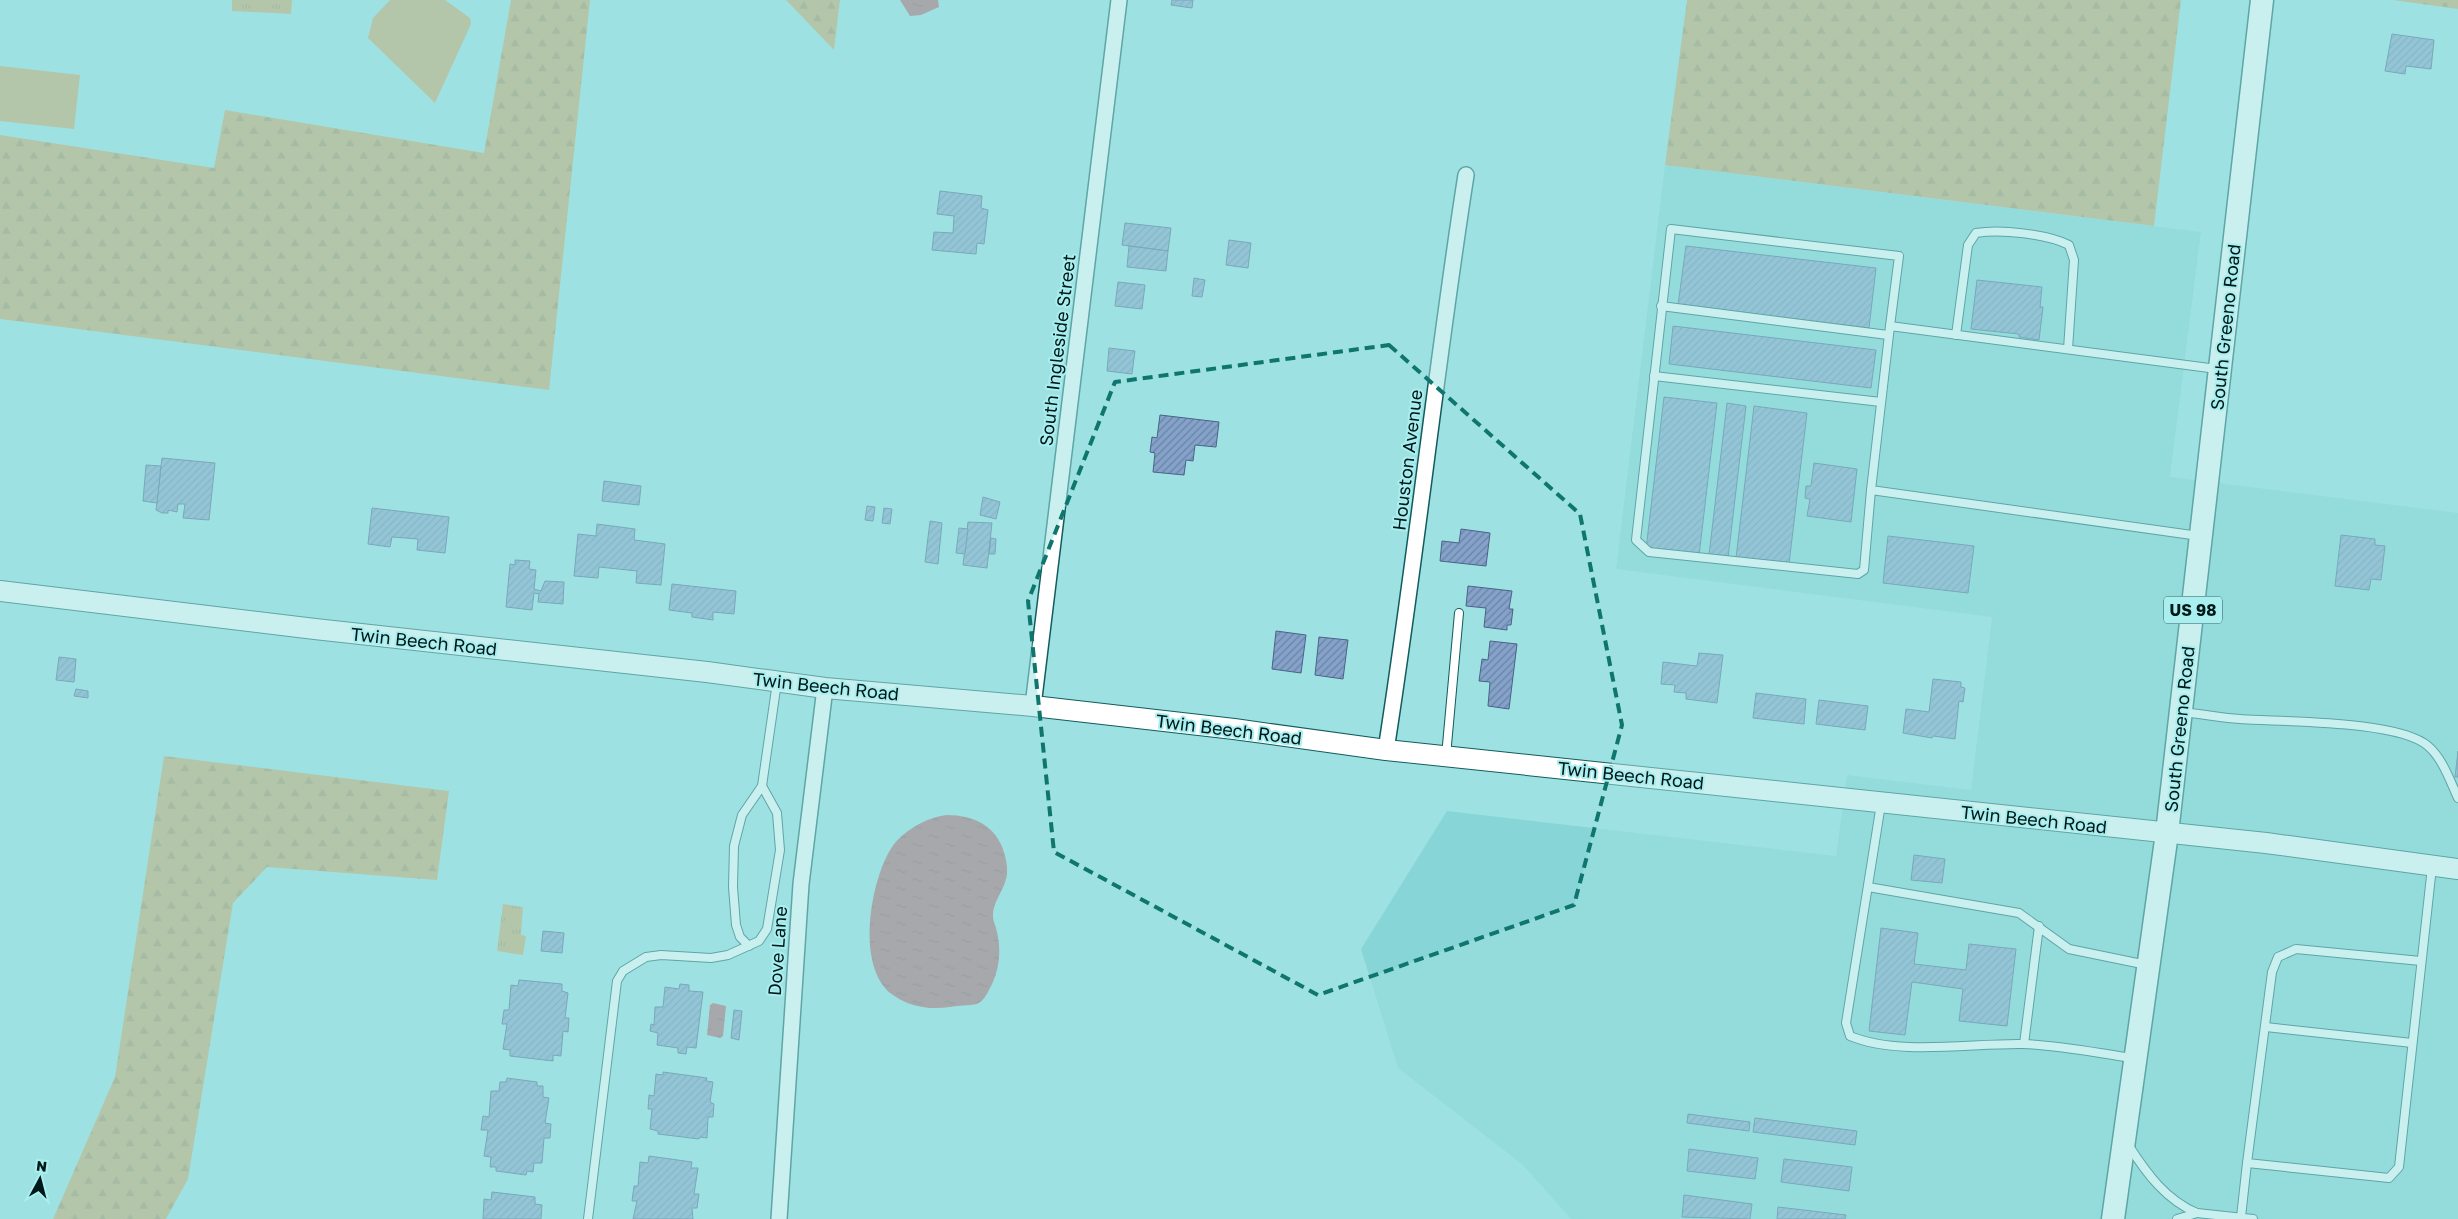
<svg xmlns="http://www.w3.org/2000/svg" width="2458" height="1219" font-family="'Golos Text',sans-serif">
	<defs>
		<pattern id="forest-firs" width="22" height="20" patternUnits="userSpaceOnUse" patternTransform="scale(1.25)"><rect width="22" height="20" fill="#cca467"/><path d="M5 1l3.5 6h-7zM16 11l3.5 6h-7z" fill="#ad8c59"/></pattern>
		<pattern id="cemetery-stones" width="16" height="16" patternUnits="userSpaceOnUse" patternTransform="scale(1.25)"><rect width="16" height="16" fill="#cca467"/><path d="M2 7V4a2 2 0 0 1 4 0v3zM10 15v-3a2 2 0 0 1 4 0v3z" fill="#ad8c59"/></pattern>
		<pattern id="park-tufts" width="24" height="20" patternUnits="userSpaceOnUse" patternTransform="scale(1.25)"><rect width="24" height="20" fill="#cca467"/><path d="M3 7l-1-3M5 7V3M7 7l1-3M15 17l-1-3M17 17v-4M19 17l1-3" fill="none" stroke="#ad8c59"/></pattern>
		<pattern id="water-ripples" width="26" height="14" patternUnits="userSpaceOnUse" patternTransform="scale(1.25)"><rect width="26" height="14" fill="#b16368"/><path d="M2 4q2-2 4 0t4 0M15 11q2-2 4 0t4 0" fill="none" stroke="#8e5155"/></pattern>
		<pattern id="building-hatch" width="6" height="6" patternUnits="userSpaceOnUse" patternTransform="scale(1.25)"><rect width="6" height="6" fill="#85a2ca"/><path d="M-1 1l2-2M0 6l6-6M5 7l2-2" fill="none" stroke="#6a83a3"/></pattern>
	</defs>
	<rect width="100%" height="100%" fill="#9ee1e2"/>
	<!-- built -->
	<path fill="#87d5d6" d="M 1665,165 L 2201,232 L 2170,477 L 2458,513 L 2458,1219 L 1571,1219 L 1523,1165 L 1398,1068 L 1361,949 L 1447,811 L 1836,856 L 1847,775 L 1971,790 L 1992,617 L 1616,569 Z"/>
	<!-- forest -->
	<g fill="url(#forest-firs)">
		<path d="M 511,0 L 590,0 L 549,390 L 0,319 L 0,135 L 214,168 L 225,110 L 484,153 Z"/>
		<path d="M 786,0 L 840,0 L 834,50 Z"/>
		<path d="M 1687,0 L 2181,0 L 2154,226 L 1665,165 Z"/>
		<path d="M 164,756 L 449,791 L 437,880 L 267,867 L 233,903 L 188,1179 L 166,1219 L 53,1219 L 115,1077 Z"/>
	</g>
	<!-- cemetery -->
	<path fill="url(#cemetery-stones)" d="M 2393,0 L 2458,0 L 2458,9 Z"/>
	<!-- park -->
	<g fill="url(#park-tufts)">
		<path d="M 232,0 L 292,0 L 291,14 L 232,11 Z"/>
		<path d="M 503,904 L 523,907 L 521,935 L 526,936 L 523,955 L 497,951 Z"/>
	</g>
	<!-- pitch -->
	<g fill="#cca467">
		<path d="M 390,0 L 445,0 L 470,18 L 471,24 L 435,103 L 368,38 L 373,18 Z"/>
		<path d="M 0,66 L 80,75 L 74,129 L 0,121 Z"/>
	</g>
	<!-- water -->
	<g fill="url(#water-ripples)">
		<path d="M 900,0 L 938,0 L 939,7 L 921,15 L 910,16 Z"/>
		<path d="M 946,815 C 977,815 1000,828 1006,860 C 1007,866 1008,873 1006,879 C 1003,892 992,903 993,917 C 993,921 995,924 996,928 C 1002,949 1000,971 989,990 C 986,996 983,1001 977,1004 C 969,1006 959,1005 950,1007 C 929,1010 910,1007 893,995 C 855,969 870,880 892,847 C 904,830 926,818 946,815 Z"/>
		<path d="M 713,1003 L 726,1006 L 723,1036 L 720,1038 L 707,1035 L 710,1005 Z"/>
	</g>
	<!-- building -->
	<g fill="url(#building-hatch)" stroke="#496388">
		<path d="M 1172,0 L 1193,0 L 1192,8 L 1171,5 Z"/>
		<path d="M 2392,34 L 2434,40 L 2431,69 L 2406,66 L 2405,74 L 2385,71 Z"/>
		<path d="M 940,191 L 982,196 L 981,208 L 988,210 L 984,244 L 977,243 L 976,254 L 932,250 L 934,232 L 953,233 L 954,216 L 937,214 Z"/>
		<path d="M 1125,223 L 1171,228 L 1168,251 L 1122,245 Z"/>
		<path d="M 1229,240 L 1251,243 L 1248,268 L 1226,265 Z"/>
		<path d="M 1129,246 L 1168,251 L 1166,271 L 1127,267 Z"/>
		<path d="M 1686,246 L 1876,268 L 1869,328 L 1678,305 Z"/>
		<path d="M 1194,278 L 1205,280 L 1202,297 L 1192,296 Z"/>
		<path d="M 1977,280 L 2042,287 L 2040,307 L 2043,307 L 2039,340 L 2019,337 L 2019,334 L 1971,329 Z"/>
		<path d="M 1118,282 L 1145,285 L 1142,309 L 1115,306 Z"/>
		<path d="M 1673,326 L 1876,350 L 1871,388 L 1669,364 Z"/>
		<path d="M 1109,348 L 1135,351 L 1132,374 L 1107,371 Z"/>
		<path d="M 1664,397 L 1717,403 L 1699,556 L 1646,549 Z"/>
		<path d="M 1727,403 L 1746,406 L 1728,558 L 1709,555 Z"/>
		<path d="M 1754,406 L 1807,413 L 1789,564 L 1736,558 Z"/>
		<path d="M 1160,415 L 1219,422 L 1216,447 L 1195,445 L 1193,461 L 1186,460 L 1184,475 L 1153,472 L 1155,453 L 1150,452 L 1152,437 L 1157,438 Z"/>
		<path d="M 162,458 L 215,463 L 209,520 L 183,518 L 185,504 L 178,504 L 177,512 L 168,510 L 168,513 L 162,513 L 156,510 Z"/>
		<path d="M 1814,463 L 1857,469 L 1851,522 L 1807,516 L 1810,499 L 1805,498 L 1806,486 L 1811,486 Z"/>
		<path d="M 146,465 L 161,466 L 157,503 L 143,501 Z"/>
		<path d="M 604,481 L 641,486 L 639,505 L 602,501 Z"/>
		<path d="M 983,497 L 1000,502 L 996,519 L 980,515 Z"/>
		<path d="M 867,506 L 875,507 L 873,521 L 865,520 Z"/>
		<path d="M 372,508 L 449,517 L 445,553 L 417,550 L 418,539 L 392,537 L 390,547 L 368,544 Z"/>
		<path d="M 884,508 L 892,509 L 890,524 L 882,523 Z"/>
		<path d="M 930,521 L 942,523 L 938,564 L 925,562 Z"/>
		<path d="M 968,522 L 992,523 L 987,568 L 963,565 Z"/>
		<path d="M 597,524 L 635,529 L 634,540 L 665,544 L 661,585 L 636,583 L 637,571 L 599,567 L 598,578 L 574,576 L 578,534 L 596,536 Z"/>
		<path d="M 959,528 L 968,529 L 965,554 L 956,553 Z"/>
		<path d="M 1461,529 L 1490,533 L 1486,566 L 1440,561 L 1442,541 L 1459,543 Z"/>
		<path d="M 2341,535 L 2375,539 L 2375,545 L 2385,546 L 2381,580 L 2371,579 L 2369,590 L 2335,586 Z"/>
		<path d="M 1888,536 L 1974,546 L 1968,593 L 1883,583 Z"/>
		<path d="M 991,538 L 996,539 L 995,554 L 989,554 Z"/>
		<path d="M 515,560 L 530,561 L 529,569 L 536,570 L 534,589 L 541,591 L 545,581 L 564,582 L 563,604 L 538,602 L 539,594 L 534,593 L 532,610 L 506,607 L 510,564 L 515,565 Z"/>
		<path d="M 672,584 L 736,591 L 734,614 L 713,612 L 713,620 L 692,617 L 692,613 L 669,610 Z"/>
		<path d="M 1468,586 L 1512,591 L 1509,609 L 1513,609 L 1511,625 L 1507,625 L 1507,630 L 1484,627 L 1486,608 L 1466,606 Z"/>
		<path d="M 1276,631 L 1306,635 L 1301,673 L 1272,669 Z"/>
		<path d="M 1319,637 L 1348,640 L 1343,679 L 1315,675 Z"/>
		<path d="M 1490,641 L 1517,644 L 1509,709 L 1488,706 L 1490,682 L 1479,681 L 1482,659 L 1488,660 Z"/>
		<path d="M 1699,653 L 1723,655 L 1717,703 L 1686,699 L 1686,693 L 1674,692 L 1675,685 L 1661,684 L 1663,662 L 1697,666 Z"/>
		<path d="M 59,657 L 76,659 L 74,682 L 56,680 Z"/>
		<path d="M 1933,679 L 1961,682 L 1961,687 L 1965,688 L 1963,702 L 1959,701 L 1955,739 L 1933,736 L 1932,738 L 1903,733 L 1906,709 L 1929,712 Z"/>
		<path d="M 76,689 L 88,691 L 88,698 L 74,696 Z"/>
		<path d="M 1756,693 L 1806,699 L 1804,724 L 1753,718 Z"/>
		<path d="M 1819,700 L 1868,706 L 1865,730 L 1816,724 Z"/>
		<path d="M 2458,751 L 2458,777 L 2455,777 Z"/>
		<path d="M 1914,855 L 1945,859 L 1942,883 L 1911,880 Z"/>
		<path d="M 1881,928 L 1918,933 L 1914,964 L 1966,970 L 1969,944 L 2016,949 L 2007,1026 L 1959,1021 L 1963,989 L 1912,982 L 1905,1035 L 1869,1031 Z"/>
		<path d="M 543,931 L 564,933 L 562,953 L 541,951 Z"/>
		<path d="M 519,980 L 562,984 L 562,991 L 568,993 L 565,1018 L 569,1018 L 568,1032 L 563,1031 L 561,1056 L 553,1055 L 553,1061 L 510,1056 L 510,1050 L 503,1049 L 507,1024 L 502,1024 L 504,1010 L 509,1010 L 511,985 L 518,986 Z"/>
		<path d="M 680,984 L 689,985 L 689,991 L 703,992 L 696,1048 L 687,1047 L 686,1054 L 678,1053 L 678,1048 L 657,1045 L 658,1033 L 650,1031 L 651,1024 L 654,1025 L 655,1007 L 663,1007 L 665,987 L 679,989 Z"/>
		<path d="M 734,1010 L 742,1011 L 739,1040 L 731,1038 Z"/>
		<path d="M 663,1072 L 707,1078 L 706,1081 L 713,1082 L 710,1102 L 714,1104 L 713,1117 L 708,1117 L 707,1138 L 700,1137 L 699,1139 L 658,1134 L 658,1131 L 650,1129 L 652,1109 L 648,1109 L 649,1095 L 654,1096 L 656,1074 L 663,1075 Z"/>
		<path d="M 507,1078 L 537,1082 L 537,1086 L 543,1086 L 543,1097 L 549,1098 L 545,1123 L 551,1124 L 550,1138 L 544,1138 L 542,1163 L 534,1163 L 533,1172 L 527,1171 L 526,1175 L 496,1171 L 496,1167 L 490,1167 L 491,1157 L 484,1156 L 488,1130 L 481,1130 L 483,1116 L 489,1117 L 491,1091 L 499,1091 L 500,1082 L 506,1082 Z"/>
		<path d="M 1688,1114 L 1750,1122 L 1749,1131 L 1687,1123 Z"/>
		<path d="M 1755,1118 L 1857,1131 L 1855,1145 L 1753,1132 Z"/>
		<path d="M 1689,1149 L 1758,1158 L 1755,1179 L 1687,1171 Z"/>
		<path d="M 649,1156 L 692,1162 L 691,1168 L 698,1168 L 694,1194 L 699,1194 L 697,1208 L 692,1208 L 693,1219 L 633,1219 L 637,1201 L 632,1201 L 634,1186 L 638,1186 L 640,1162 L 648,1163 Z"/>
		<path d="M 1784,1159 L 1852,1167 L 1849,1191 L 1781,1182 Z"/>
		<path d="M 492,1192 L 535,1197 L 535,1204 L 542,1205 L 541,1219 L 483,1219 L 484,1199 L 491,1200 Z"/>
		<path d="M 1684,1195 L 1752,1204 L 1750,1219 L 1682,1217 Z"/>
		<path d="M 1778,1207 L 1846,1215 L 1845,1219 L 1777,1219 Z"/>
	</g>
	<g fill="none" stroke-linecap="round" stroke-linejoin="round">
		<!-- lane casing -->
		<g stroke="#115c5d" stroke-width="10">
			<g id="lane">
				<path d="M 1661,306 L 1888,335"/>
				<path d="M 1956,335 L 1968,245 L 1976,233 C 2001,229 2047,234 2069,245 L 2074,260 L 2068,349"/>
				<path d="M 1654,376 L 1881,402"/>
				<path d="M 1871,490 L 1864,570 L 1858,574 L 1649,552 L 1636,540 L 1671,229 L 1899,256 L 1890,326"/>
				<path d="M 2199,536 L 1871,490 L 1890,326 L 2217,369"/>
				<path d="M 2183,712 C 2202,714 2221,718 2240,719 C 2281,722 2398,720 2428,746 C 2443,759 2450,781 2458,798"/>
				<path d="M 1446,756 L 1459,613"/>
				<path d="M 1881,804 L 1846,1023 L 1850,1036 C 1898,1056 1971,1043 2023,1044 C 2059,1045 2097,1053 2133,1058"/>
				<path d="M 1868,887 L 2019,913 L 2069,949 L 2147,965"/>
				<path d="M 749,946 L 740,937 L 736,925 L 733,887 L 734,846 L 742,815 L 762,786 L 777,682"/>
				<path d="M 2421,961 L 2296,949 L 2278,957 L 2272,972 L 2247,1163 L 2389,1178 L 2399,1167 L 2432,867"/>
				<path d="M 2266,1027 L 2412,1043"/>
				<path d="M 2024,1044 L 2039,926"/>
				<path d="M 2129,1146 C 2147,1174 2166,1200 2197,1213 L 2177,1219"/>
				<path d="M 2197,1213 L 2253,1219"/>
				<path d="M 2241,1217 L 2247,1163"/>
				<path d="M 588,1219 L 617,981 L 623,971 L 646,957 L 661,955 L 711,958 L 728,955 L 759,941 L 767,929 L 780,850 L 777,813 L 762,786"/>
			</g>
		</g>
		<!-- street casing -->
		<g stroke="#115c5d" stroke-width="18">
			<g id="street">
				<path d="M 1033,706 L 1119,0"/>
				<path d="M 1386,750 C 1416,559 1436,366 1466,175"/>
				<path d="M 779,1219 L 801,884 L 825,688"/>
			</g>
		</g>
		<!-- secondary casing -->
		<g stroke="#115c5d" stroke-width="22">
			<path id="secondary" d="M 0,591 L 315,629 L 707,672 L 825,688 L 1033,706 L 1234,729 L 1386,750 L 2266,843 L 2458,869"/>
		</g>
		<!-- primary casing -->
		<g stroke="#115c5d" stroke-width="25">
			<path id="primary" d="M 2113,1219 L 2167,833 L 2262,0"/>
		</g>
		<!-- lane -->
		<use href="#lane" stroke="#fff" stroke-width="8"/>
		<!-- street -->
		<use href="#street" stroke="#fff" stroke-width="15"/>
		<!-- secondary -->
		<use href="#secondary" stroke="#fff" stroke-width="20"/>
		<!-- primary -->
		<use href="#primary" stroke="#fff" stroke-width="22"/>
	</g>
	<!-- marked area -->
	<path d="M0 0H2458V1219H0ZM 1389,345 L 1580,514 L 1622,725 L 1574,905 L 1318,995 L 1054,852 L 1028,601 L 1115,382 Z" fill="#9ee1e2" fill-opacity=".55" fill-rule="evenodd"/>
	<path fill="none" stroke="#0f766e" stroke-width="4" stroke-dasharray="10 6" stroke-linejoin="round" d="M 1389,345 L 1580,514 L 1622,725 L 1574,905 L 1318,995 L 1054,852 L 1028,601 L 1115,382 Z"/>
	<g text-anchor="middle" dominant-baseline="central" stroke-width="4" stroke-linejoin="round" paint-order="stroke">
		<!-- shield labels -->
		<rect fill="#aaefef" stroke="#335859" stroke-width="1" x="2164" y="596.5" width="58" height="27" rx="4"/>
		<g font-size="16" font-weight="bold" fill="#001819">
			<text x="2193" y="610">US 98</text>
		</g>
		<!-- street labels -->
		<g font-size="18" fill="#001819" stroke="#aaefef">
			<text transform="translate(2225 327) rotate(-84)">South Greeno Road</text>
			<text transform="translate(1057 350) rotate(-83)">South Ingleside Street</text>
			<text transform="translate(1407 460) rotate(-83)">Houston Avenue</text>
			<text transform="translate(424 641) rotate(6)">Twin Beech Road</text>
			<text transform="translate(826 686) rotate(6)">Twin Beech Road</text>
			<text transform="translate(1229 729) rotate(7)">Twin Beech Road</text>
			<text transform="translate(2179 729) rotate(-84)">South Greeno Road</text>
			<text transform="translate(1631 775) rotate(6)">Twin Beech Road</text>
			<text transform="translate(2034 819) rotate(6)">Twin Beech Road</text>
			<text transform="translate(777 951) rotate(-86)">Dove Lane</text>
		</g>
	</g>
	<!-- north arrow -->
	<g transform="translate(40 1179) rotate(7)" stroke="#aaefef" stroke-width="4" paint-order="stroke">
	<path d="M0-4L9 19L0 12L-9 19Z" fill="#001819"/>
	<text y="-8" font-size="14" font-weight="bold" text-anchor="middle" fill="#001819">N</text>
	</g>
</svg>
